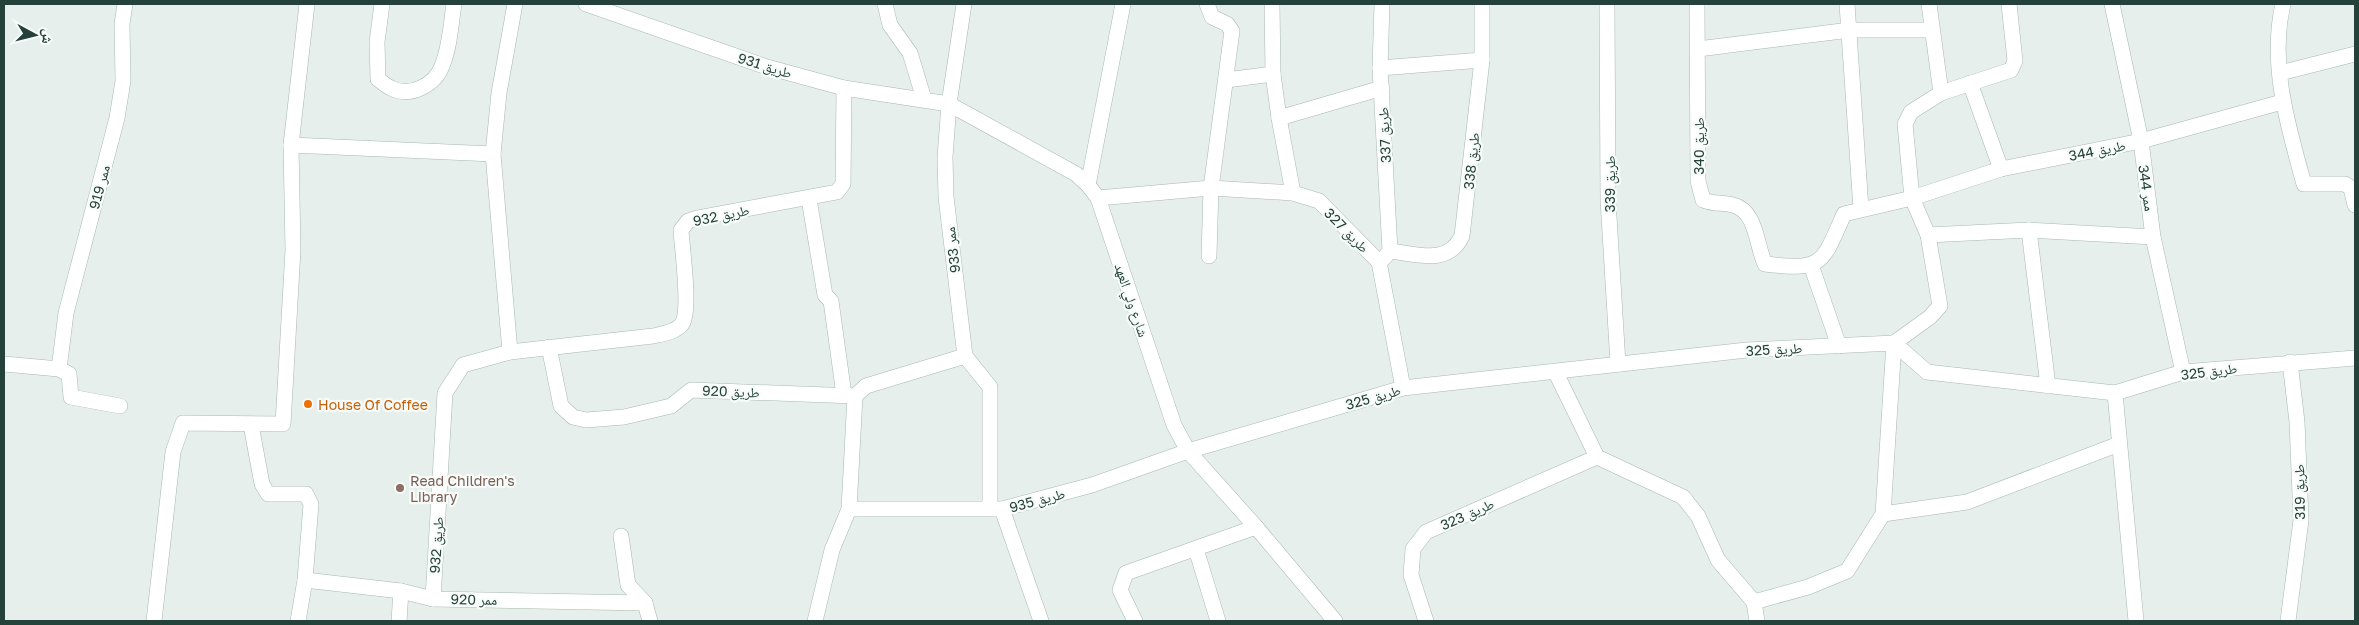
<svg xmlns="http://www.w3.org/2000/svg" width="2359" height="625" font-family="'Golos Text','Noto Naskh Arabic',sans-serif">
	<rect width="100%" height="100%" fill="#e6efeb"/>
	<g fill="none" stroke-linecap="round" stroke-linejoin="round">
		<!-- minor casing -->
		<g stroke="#a8b8b2" stroke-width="16">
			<g id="minor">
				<path d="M 382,4 L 377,42 L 378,79 C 382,82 386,86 391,88 C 410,98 435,85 442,66 C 450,47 451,23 454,4"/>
				<path d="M 586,4 L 767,67 L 844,88 L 949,104 L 1076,174 L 1088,185 L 1098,198 L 1174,425 L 1188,451 L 1256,527 L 1335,621"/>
				<path d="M 885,4 L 890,25 L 910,53 L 924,99"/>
				<path d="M 964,4 L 949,104 L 945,157 L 946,197 L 965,356 L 990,387 L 990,508"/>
				<path d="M 1207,4 L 1212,17 L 1227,24 L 1232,31 L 1211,188 L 1209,256"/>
				<path d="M 1272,4 L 1273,74 L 1279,118 L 1293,193"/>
				<path d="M 1382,4 L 1380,68 L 1390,251 L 1383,259"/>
				<path d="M 1607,4 L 1608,200 L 1618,364"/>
				<path d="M 1697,4 L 1698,181 L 1703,200 C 1716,205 1722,202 1733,205 C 1757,211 1756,245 1765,264 C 1823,271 1822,264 1844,214 L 1912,198 L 1928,235 L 1940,306 L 1930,317 L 1894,343 L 1883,514 L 1847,571 L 1808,587 L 1754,602"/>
				<path d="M 1847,4 L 1861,209"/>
				<path d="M 1929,4 L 1941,93 L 2011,70 L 2015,61 L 2009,4"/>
				<path d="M 2112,4 L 2141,141 L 2153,237 L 2183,372"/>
				<path d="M 2283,4 C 2269,64 2288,126 2304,184 L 2345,184 L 2351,188 L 2355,205"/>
				<path d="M 1698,49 L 1850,30 L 1931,30"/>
				<path d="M 1380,68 L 1482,60"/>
				<path d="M 2280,73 L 2355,54"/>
				<path d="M 1226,80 L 1273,74"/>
				<path d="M 1970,83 L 2001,169"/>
				<path d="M 1941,93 L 1911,112 L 1905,124 L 1912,198 L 2001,169 L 2141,141 L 2282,102"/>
				<path d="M 1279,118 L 1382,88"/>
				<path d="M 291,145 L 493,154"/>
				<path d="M 1088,185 L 1123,4"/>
				<path d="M 1098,198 L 1211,188 L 1293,193 L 1319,201 L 1379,262 L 1403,388"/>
				<path d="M 809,199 L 825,295 L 831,301 L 844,395"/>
				<path d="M 2029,230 L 2048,386"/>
				<path d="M 1928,235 L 2029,230 L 2153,237"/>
				<path d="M 1390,251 C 1417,254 1448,266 1462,236 L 1482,60 L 1482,4"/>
				<path d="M 1811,265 L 1839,346"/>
				<path d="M 549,347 L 561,406 L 573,417 L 586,420 L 624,417 L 671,406 L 691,390 L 855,396 L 866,386 L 965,356"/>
				<path d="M 510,352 L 493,154 L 499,93 L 515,4"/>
				<path d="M 4,364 L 59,369 L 69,374 L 71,397 L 120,406"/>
				<path d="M 59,369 L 66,313 L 117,118 L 123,81 L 122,24 L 125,4"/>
				<path d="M 1556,373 L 1597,457 L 1683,497 L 1698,516 L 1718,560 L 1754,602 L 1757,621"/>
				<path d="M 2115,393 L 2136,621"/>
				<path d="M 251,425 L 262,484 L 268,494 L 306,494 L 311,504 L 305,580 L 298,621"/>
				<path d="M 849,509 L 1002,509 L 1092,485 L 1188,451 L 1403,388 L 1747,350 L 1894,343 L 1927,372 L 2115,393 L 2183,372 L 2355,358"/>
				<path d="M 1002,509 L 1041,621"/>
				<path d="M 1883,514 L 1967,502 L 2119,444"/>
				<path d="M 621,536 L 628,585 L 645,603 L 650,621"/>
				<path d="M 1196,549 L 1218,621"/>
				<path d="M 305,580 L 401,591 L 433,599 L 645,603"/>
				<path d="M 433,599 L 445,393 L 463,365 L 510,352 L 653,336 C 662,334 676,332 682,324 C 691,311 682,248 681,230 L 688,221 L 697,218 L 837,192 L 843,184 L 844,88"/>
				<path d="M 154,621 L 173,452 L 183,423 L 283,424 L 293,250 L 291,145 L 307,4"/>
				<path d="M 399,621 L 401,591"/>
				<path d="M 815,621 L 832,550 L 849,509 L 855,396"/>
				<path d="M 1135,621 L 1120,590 L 1126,573 L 1256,527"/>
				<path d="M 1426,621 L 1411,575 L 1413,549 L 1426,532 L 1597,457"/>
				<path d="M 2288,621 L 2301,520 L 2297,422 L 2290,362"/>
			</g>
		</g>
		<!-- minor -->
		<use href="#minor" stroke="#fff" stroke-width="15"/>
	</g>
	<!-- markers -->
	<circle fill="#e8710a" stroke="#f7fbf9" stroke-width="2" cx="308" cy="404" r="5"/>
	<circle fill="#8d6e63" stroke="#f7fbf9" stroke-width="2" cx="400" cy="488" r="5"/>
	<g text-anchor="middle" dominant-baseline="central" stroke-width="4.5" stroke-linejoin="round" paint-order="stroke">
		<!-- street labels -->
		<g font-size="14" fill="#24423a" stroke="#f7fbf9">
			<text transform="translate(765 65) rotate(17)">طريق 931</text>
			<text transform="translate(1384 135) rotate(-93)">طريق 337</text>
			<text transform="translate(1698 146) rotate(-90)">طريق 340</text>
			<text transform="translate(2097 150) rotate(-11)">طريق 344</text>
			<text transform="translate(1471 161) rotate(-84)">طريق 338</text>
			<text transform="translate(1609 184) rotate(-90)">طريق 339</text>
			<text transform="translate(99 187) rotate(-75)">ممر 919</text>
			<text transform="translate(2147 188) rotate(82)">ممر 344</text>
			<text transform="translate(721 215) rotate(-12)">طريق 932</text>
			<text transform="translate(1347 230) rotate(45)">طريق 327</text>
			<text transform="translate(952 250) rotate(-97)">ممر 933</text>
			<text transform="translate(1132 300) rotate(71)">شارع ولي العهد</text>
			<text transform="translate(1774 349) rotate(-3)">طريق 325</text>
			<text transform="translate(2209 371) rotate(-7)">طريق 325</text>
			<text transform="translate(731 391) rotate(2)">طريق 920</text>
			<text transform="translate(1373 397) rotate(-16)">طريق 325</text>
			<text transform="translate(2299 492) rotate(-91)">طريق 319</text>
			<text transform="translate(1037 500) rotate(-15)">طريق 935</text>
			<text transform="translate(1467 514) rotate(-24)">طريق 323</text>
			<text transform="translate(436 545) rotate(-86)">طريق 932</text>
			<text transform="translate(474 599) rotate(1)">ممر 920</text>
		</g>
		<!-- food labels -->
		<g font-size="14" fill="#c56008" stroke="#f7fbf9" text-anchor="start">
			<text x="318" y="404">House Of Coffee</text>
		</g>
		<!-- education labels -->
		<g font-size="14" fill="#785e54" stroke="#f7fbf9" text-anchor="start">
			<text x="410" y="480">Read Children's<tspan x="410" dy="16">Library</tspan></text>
		</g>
	</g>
	<!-- border -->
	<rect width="2359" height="625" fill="none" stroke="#24423a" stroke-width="10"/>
	<!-- north arrow -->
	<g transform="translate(35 35) rotate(97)" stroke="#f7fbf9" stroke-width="4" paint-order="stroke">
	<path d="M0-4L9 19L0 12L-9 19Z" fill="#24423a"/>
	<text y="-8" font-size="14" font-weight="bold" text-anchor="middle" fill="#24423a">ش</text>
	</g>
</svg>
